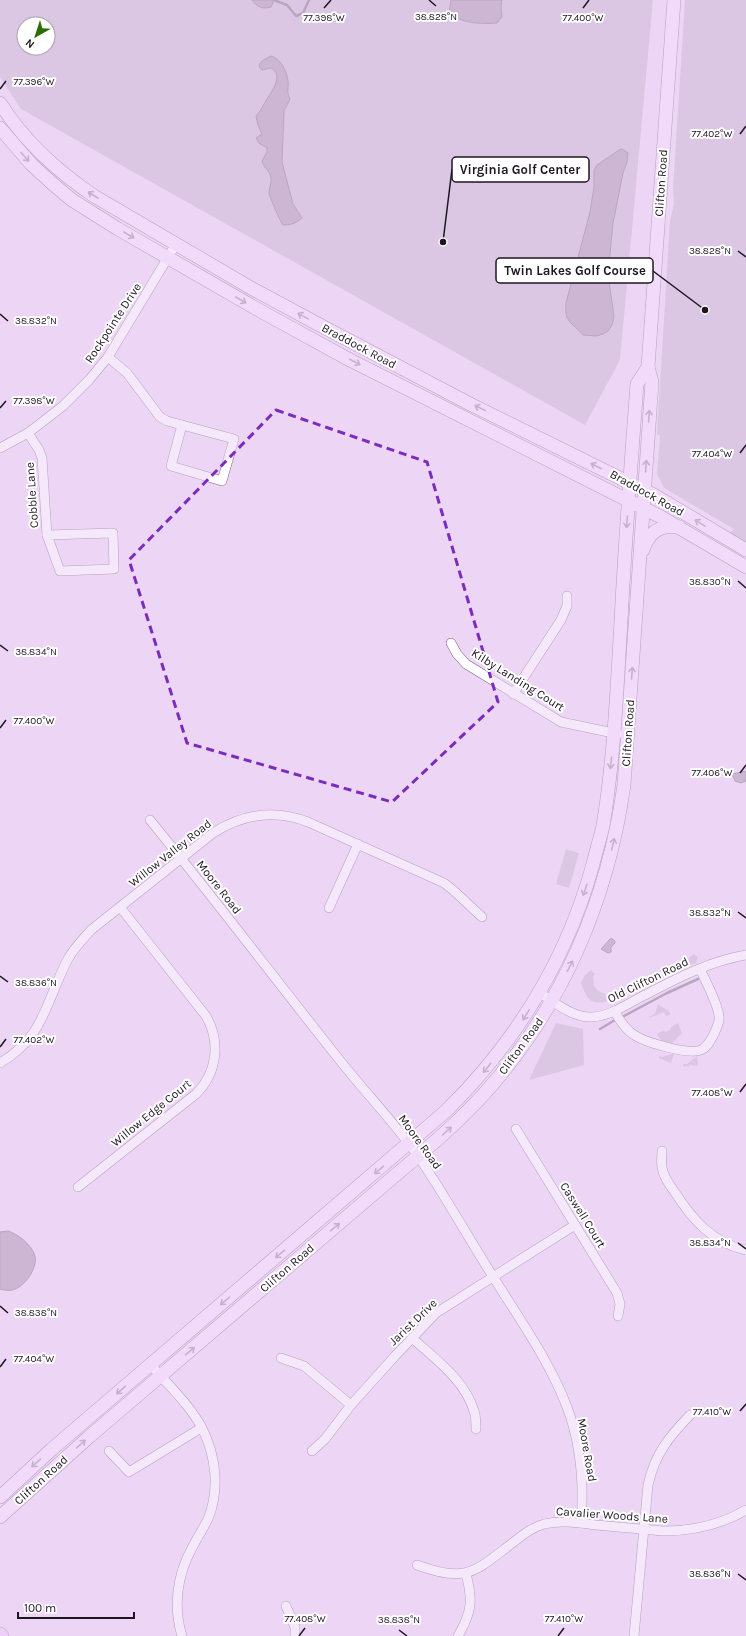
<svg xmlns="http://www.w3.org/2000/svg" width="746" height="1636" font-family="Karla,sans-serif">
	<rect width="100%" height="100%" fill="#edd5f5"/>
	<!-- green -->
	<g fill="#c6b6cc" fill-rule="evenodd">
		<path d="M 0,0 L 653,0 L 620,360 L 585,425 L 21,109 L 0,77 ZM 24,24 L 48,24 L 48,48 L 24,48 Z"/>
		<path d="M 685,0 L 746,0 L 746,550 L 725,538 L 734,529 L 664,488 L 657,474 L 660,436 L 657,434 L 670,221 L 674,204 L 673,189 Z"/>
		<path d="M 566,849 L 579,853 L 569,888 L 556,884 Z"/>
		<path d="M 694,954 L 698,957 L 696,963 L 690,965 L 688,959 Z"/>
		<path d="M 591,970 L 595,974 L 593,976 L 594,986 L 598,991 L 605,994 L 608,1001 C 590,1006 587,999 581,983 L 584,976 Z"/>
		<path d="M 658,1004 L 670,1012 L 670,1015 L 666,1016 L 664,1012 L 649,1018 L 649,1017 L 655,1014 Z"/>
		<path d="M 556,1023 L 583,1029 L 584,1065 L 529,1080 Z"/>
		<path d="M 678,1023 L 682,1033 L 672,1043 L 661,1041 L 657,1034 L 664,1030 L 665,1032 L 671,1029 L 671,1027 Z"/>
		<path d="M 672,1054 L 674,1054 L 671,1063 L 659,1058 L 659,1056 L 663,1057 Z"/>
		<path d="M 697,1056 L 698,1066 L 689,1065 L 689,1067 L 686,1066 L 684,1067 L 683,1064 L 687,1064 Z"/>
	</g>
	<!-- water -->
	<g fill="#a491ac" stroke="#7c6c82">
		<path d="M 252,0 L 274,0 L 271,7 C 262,9 258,8 252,0 Z"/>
		<path d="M 451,0 L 502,0 L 501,5 L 502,17 L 497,23 C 482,24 460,24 449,12 Z"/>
		<path d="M 271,56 C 280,58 287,71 288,81 C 289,88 286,91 290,99 L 284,111 L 282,162 L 293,204 L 302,218 C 296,223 292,225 283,225 C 281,223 269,196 269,193 C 269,188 272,182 271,177 C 269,170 263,167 262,161 L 267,152 L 267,148 L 259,143 L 256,138 L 262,134 L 258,125 L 256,116 C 261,111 263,105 267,99 C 272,91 284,75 271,68 L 262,70 L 260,68 L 259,65 L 262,61 Z"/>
		<path d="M 622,149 L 628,153 L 627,162 L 623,173 L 613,223 L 608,274 L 614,317 L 612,325 L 608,331 L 603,334 L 596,336 L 583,335 C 572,322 564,323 566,303 L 590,212 L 594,187 L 594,170 L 597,165 L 619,150 Z"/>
		<path d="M 746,771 L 746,781 L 741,783 L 735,781 L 732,774 Z"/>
		<path d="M 611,938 L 615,941 L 615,943 L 611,947 L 611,952 L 608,953 L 601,949 Z"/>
		<path d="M 8,1231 C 18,1234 32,1245 35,1256 C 38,1268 24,1288 12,1290 C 8,1291 4,1290 0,1289 L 0,1232 Z"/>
	</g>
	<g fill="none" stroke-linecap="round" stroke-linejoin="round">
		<!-- stream -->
		<g stroke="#7c6c82" stroke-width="2.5">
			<path d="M 274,0 L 287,5 L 296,16 L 303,13 L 309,0"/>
			<path d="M 622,1017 L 667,993 L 698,979"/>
			<path d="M 600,1029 L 615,1020"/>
		</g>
		<!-- street casing -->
		<g stroke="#74607c" stroke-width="10">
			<g id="street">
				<path d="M 108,357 L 127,373 L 160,417 L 167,421 L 182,425"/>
				<path d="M 182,425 L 234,439 L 222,481 L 171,466 Z"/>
				<path d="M 28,433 L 39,450 L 42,458 L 47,535"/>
				<path d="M 0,448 L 28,433 L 63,406 L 89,380 L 108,357 L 176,244"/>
				<path d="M 113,533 L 114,569 L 60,571 L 47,535 Z"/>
				<path d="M 451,643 L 457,654 L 466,664 L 561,722 L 618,734"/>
				<path d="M 513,694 L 561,620 L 567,606 L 567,596"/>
				<path d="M 150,820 C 214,898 275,979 338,1058 C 363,1090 392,1120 416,1153 C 443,1192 466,1234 492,1275 C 518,1317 549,1360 567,1407 C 581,1444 584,1485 581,1523"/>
				<path d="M 329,908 L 358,844"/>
				<path d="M 540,993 C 554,1002 573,1018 592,1017 C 612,1016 630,1002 647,994 C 679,977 711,961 746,955"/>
				<path d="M 614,1011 C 620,1020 626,1031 636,1036 C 647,1043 690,1055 701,1050 C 708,1047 710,1041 714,1034 C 716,1029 720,1022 719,1017 C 719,1006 705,980 700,969"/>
				<path d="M 0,1063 C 45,1037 46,1000 68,959 C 74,948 83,939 91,930 L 213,833 C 243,814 275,809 308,822 L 444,883 L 453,890 L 482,917"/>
				<path d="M 516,1129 L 617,1293 L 620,1304 L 618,1316"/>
				<path d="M 662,1151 C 662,1156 661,1162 662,1167 C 663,1176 669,1184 674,1191 C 692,1219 712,1243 746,1250"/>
				<path d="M 78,1187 L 196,1094 C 217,1073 221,1042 206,1016 L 120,907"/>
				<path d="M 412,1338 C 434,1358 465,1380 474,1411 C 476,1416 476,1423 476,1429"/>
				<path d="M 281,1358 L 304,1366 L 351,1405"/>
				<path d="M 151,1365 C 168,1385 190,1405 202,1428 C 216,1456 220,1489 208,1519 C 203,1529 197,1538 192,1548 C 177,1575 173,1607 182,1636"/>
				<path d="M 109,1451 L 129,1472 L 201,1428"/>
				<path d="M 312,1451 L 325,1439 L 351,1405 L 395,1356 L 436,1313 L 575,1225"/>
				<path d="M 417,1565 C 468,1584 475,1571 515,1541 C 524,1534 533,1527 544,1524 C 561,1520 579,1523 596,1525 C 618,1527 640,1529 663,1531 C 692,1531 720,1525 746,1510"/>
				<path d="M 286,1606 L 295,1627 L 295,1636"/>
				<path d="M 458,1636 C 472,1612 473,1600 466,1574"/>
				<path d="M 634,1636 L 648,1485 C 655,1454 668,1438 690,1415"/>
			</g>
		</g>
		<!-- secondary casing -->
		<g stroke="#74607c" stroke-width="14">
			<g id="secondary">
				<path d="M 0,103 C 24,141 57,171 94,196 L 251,288 L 316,323 L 470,404 L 654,495 L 746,550"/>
				<path d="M 0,128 L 31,164 L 54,185 L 72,200 L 118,229 L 264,313 L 350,360 L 661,517 L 746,567"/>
				<path d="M 643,550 C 649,532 660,524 679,527"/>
				<path d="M 0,1497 L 52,1449 L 446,1111 C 516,1042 567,959 593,864 C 596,851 600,839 603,826 C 614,759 617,689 621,621 C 625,542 631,463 637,384 L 648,367"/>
				<path d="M 0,1517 L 90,1436 L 418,1156 C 441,1137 463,1117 484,1094 C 562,1008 608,899 624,785 L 652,382 L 648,367 L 674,0"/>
			</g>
		</g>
		<!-- primary casing -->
		<g stroke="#a072b0" stroke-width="16">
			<path id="primary" d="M 0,1635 L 1,1636"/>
		</g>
		<!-- street -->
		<use href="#street" stroke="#fff" stroke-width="9"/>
		<!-- secondary -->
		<use href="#secondary" stroke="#f8e3fe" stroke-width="13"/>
		<!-- primary -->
		<use href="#primary" stroke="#f0c8fe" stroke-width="15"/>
	</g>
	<!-- one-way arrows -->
	<defs><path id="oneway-shaft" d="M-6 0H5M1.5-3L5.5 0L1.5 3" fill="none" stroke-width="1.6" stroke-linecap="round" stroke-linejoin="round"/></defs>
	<g stroke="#96879b">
		<use href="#oneway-shaft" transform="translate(25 157) rotate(48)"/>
		<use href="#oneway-shaft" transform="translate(93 195) rotate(-147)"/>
		<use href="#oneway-shaft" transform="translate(129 235) rotate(30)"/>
		<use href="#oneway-shaft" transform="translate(241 300) rotate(30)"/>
		<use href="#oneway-shaft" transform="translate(303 316) rotate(-151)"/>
		<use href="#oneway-shaft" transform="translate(355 362) rotate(27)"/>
		<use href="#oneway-shaft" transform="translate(480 408) rotate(-154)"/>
		<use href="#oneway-shaft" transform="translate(649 416) rotate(-86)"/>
		<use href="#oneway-shaft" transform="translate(596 466) rotate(-153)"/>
		<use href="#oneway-shaft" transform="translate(646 466) rotate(-86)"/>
		<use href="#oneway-shaft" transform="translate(627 522) rotate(94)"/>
		<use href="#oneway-shaft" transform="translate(700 523) rotate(-149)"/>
		<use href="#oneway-shaft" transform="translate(632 673) rotate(-86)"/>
		<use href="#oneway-shaft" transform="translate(611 763) rotate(96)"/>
		<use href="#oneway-shaft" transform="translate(613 844) rotate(-77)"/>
		<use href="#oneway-shaft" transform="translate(585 890) rotate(109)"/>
		<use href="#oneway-shaft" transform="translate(570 966) rotate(-63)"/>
		<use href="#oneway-shaft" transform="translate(526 1015) rotate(122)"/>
		<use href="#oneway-shaft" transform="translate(487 1068) rotate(129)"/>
		<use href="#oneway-shaft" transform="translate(447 1131) rotate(-42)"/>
		<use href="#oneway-shaft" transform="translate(379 1170) rotate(140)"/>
		<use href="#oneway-shaft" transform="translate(335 1227) rotate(-40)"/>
		<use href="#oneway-shaft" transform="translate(280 1254) rotate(140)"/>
		<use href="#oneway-shaft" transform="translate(225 1301) rotate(140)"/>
		<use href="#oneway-shaft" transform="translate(190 1351) rotate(-40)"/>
		<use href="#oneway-shaft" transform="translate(121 1390) rotate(139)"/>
		<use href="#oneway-shaft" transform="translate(81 1444) rotate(-42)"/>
		<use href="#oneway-shaft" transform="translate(36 1463) rotate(138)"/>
	</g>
	<!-- marked area -->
	<path d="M0 0H746V1636H0ZM 276,410 L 427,462 L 498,702 L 392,802 L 187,743 L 129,560 Z" fill="#edd5f5" fill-opacity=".55" fill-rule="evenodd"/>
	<path fill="none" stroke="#7b2cbf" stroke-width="3" stroke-dasharray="8 5" stroke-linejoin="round" d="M 276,410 L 427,462 L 498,702 L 392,802 L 187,743 L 129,560 Z"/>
	<!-- ticks -->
	<path fill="none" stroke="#1e1621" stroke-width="1.5" d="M 429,0 L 436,6M 324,8 L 331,0M 583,8 L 589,0M 0,89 L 6,81M 740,134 L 746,126M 738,251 L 746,257M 0,314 L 8,321M 0,408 L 6,401M 740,453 L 746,445M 738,581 L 746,588M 0,645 L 8,651M 0,728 L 6,720M 740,773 L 746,765M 738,912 L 746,918M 0,976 L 8,982M 0,1047 L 6,1039M 740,1092 L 746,1084M 738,1243 L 746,1249M 0,1306 L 8,1313M 0,1367 L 6,1359M 740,1411 L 746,1404M 738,1574 L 746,1580M 399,1630 L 407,1636M 299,1636 L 305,1628M 558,1636 L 564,1628"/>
	<g text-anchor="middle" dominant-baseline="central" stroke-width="4" stroke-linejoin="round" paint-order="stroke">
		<!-- street labels -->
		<g font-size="12" fill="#1e1621" stroke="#fff">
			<text transform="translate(661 183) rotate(-86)">Clifton Road</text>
			<text transform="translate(113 323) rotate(-57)">Rockpointe Drive</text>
			<text transform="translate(359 346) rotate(28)">Braddock Road</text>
			<text transform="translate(647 493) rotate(29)">Braddock Road</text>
			<text transform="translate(32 495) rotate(-94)">Cobble Lane</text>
			<text transform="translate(518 680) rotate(32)">Kilby Landing Court</text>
			<text transform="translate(628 733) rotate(-86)">Clifton Road</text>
			<text transform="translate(170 853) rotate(-38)">Willow Valley Road</text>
			<text transform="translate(219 887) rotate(52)">Moore Road</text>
			<text transform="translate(648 980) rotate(-26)">Old Clifton Road</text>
			<text transform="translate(521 1046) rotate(-54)">Clifton Road</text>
			<text transform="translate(151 1113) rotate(-39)">Willow Edge Court</text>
			<text transform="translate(420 1142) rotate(54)">Moore Road</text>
			<text transform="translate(583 1215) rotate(58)">Caswell Court</text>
			<text transform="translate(287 1268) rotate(-41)">Clifton Road</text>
			<text transform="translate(413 1322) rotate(-44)">Jarist Drive</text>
			<text transform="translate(587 1450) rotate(80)">Moore Road</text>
			<text transform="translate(41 1480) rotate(-42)">Clifton Road</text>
			<text transform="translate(612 1515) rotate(4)">Cavalier Woods Lane</text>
		</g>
	</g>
	<g font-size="10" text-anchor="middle" fill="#1e1621" stroke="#fff" stroke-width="4" stroke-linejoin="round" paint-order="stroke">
		<text x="436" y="20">38.828°N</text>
		<text x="324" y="21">77.398°W</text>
		<text x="583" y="21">77.400°W</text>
		<text x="34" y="85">77.396°W</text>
		<text x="712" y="137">77.402°W</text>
		<text x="710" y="254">38.828°N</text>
		<text x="36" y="324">38.832°N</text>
		<text x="34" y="404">77.398°W</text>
		<text x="712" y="457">77.404°W</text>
		<text x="710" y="585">38.830°N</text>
		<text x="36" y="655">38.834°N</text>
		<text x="34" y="724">77.400°W</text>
		<text x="712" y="776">77.406°W</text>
		<text x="710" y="916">38.832°N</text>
		<text x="36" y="986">38.836°N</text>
		<text x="34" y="1043">77.402°W</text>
		<text x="712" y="1096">77.408°W</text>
		<text x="710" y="1246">38.834°N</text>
		<text x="36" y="1316">38.838°N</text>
		<text x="34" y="1362">77.404°W</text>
		<text x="712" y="1415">77.410°W</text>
		<text x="710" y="1577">38.836°N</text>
		<text x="305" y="1622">77.408°W</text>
		<text x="564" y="1622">77.410°W</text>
		<text x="399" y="1623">38.838°N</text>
	</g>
	<!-- callouts -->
	<path fill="none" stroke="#1e1621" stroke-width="1.5" d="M443 242L452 169M705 310L653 271"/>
	<g fill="#1e1621" stroke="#fff" stroke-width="1.5">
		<circle cx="443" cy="242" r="4"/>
		<circle cx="705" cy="310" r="4"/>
	</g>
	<g fill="#fff" stroke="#1e1621" stroke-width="1.5">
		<rect x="452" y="157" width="137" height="25" rx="4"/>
		<rect x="496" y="258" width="157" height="25" rx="4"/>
	</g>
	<g font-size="13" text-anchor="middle" font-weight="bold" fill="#1e1621">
		<text x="520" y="174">Virginia Golf Center</text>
		<text x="575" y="275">Twin Lakes Golf Course</text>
	</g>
	<!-- north arrow -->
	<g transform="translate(36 36) rotate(219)"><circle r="19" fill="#ffffff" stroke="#a5a2a6"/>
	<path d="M0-3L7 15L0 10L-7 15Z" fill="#2d6c00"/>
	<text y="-6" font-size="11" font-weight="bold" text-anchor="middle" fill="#1e1621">N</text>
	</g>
	<!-- scale -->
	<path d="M18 1612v6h116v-6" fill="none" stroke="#1e1621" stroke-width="2"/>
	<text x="24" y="1612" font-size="12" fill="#1e1621" stroke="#ffffff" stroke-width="3" paint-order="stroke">100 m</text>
</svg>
